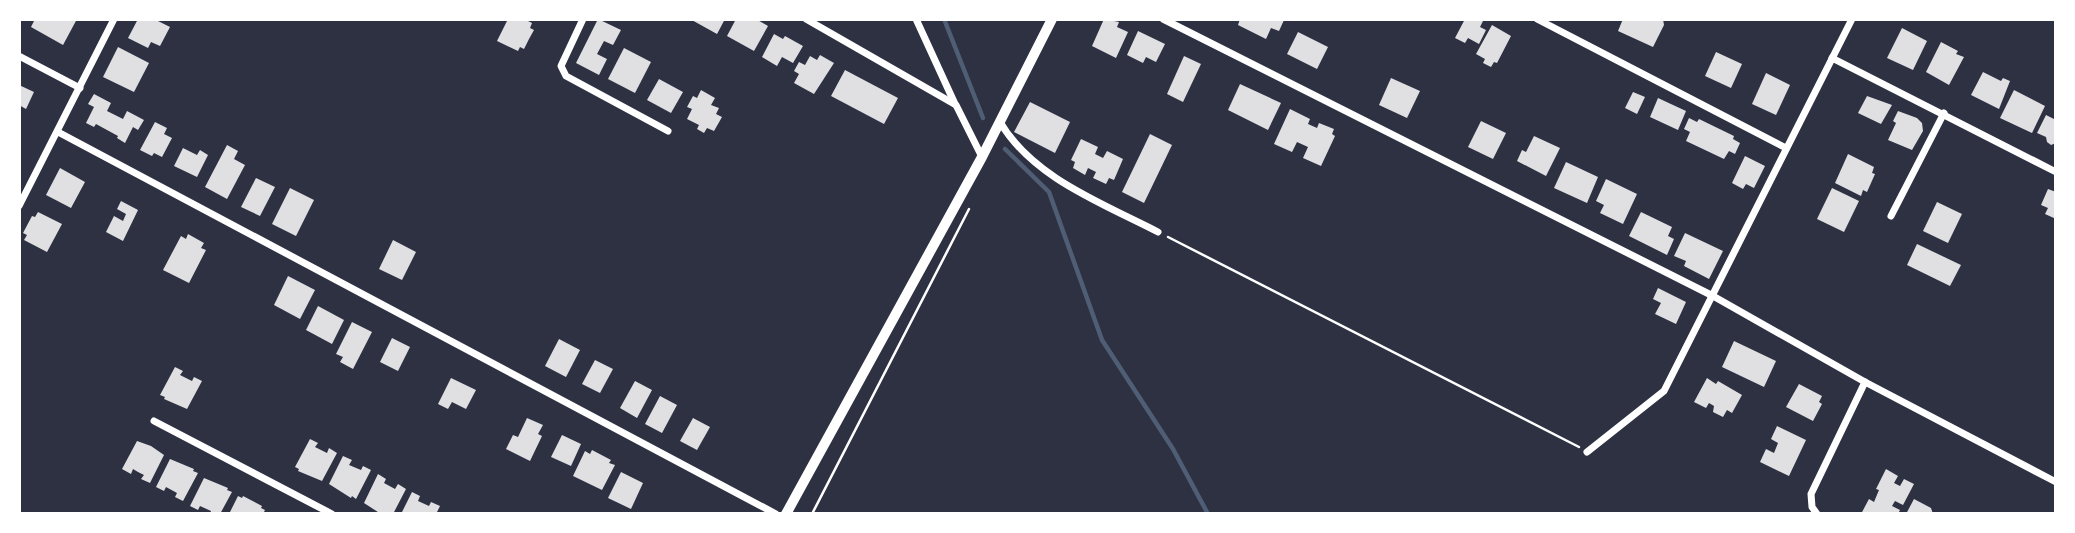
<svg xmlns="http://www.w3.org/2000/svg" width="2075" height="533" font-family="Cabin,sans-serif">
	<rect width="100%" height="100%" fill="#2d3142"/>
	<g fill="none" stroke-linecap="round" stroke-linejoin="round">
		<!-- stream -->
		<g stroke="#4f5d75" stroke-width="4.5">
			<path d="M 944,19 L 983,118"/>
			<path d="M 1005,149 L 1049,192 L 1102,340 L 1173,449 L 1208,514"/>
		</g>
	</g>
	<!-- building -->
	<g fill="#e0e0e3">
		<path d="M 35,19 L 77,19 L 63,45 L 31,27 Z"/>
		<path d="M 138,19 L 154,19 L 170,27 L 160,46 L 151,42 L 148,48 L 128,38 Z"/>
		<path d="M 508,19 L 524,19 L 532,23 L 530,28 L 534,30 L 529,39 L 524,49 L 520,47 L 518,51 L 497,41 Z"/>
		<path d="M 598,19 L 621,30 L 613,45 L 604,41 L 597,54 L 607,59 L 599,75 L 576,63 Z"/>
		<path d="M 690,19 L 725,19 L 717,34 Z"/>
		<path d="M 736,19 L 756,19 L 768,26 L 754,51 L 727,36 Z"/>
		<path d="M 1104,19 L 1119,22 L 1117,27 L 1128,32 L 1116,58 L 1092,46 Z"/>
		<path d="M 1240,19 L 1283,19 L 1284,20 L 1279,31 L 1271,28 L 1266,39 L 1238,25 Z"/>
		<path d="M 1465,19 L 1484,19 L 1480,27 L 1486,30 L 1479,44 L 1468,38 L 1465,43 L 1455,38 Z"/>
		<path d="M 1623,19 L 1663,19 L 1664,25 L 1653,47 L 1618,31 Z"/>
		<path d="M 1492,25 L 1511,36 L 1497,63 L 1494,62 L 1491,67 L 1483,63 L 1485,59 L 1476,54 Z"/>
		<path d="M 1902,28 L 1927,41 L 1913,70 L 1887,58 Z"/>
		<path d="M 1138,31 L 1165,44 L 1156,62 L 1146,57 L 1143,63 L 1127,55 Z"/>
		<path d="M 1298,32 L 1328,47 L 1317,69 L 1287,54 Z"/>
		<path d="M 774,34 L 783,39 L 785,36 L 803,46 L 793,63 L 782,57 L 777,66 L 762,57 Z"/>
		<path d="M 1941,42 L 1958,51 L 1956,54 L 1964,57 L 1949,85 L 1926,72 Z"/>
		<path d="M 118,47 L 149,63 L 134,92 L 103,77 Z"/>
		<path d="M 624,48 L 651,62 L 635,93 L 608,79 Z"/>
		<path d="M 1716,52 L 1742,64 L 1731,88 L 1705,76 Z"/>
		<path d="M 820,55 L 834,63 L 814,94 L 794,83 L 799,74 L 794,71 L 799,62 L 805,65 L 810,56 L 817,60 Z"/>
		<path d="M 1184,56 L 1201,64 L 1183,102 L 1167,94 Z"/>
		<path d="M 845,70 L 898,98 L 884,124 L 831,96 Z"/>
		<path d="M 1983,72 L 2001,81 L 2003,78 L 2010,81 L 1999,109 L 1971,95 Z"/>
		<path d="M 1766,73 L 1790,85 L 1776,115 L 1752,104 Z"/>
		<path d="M 1391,78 L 1420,91 L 1407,118 L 1379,105 Z"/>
		<path d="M 659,79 L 683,92 L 671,113 L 647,100 Z"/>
		<path d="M 1240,84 L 1281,103 L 1268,130 L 1228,110 Z"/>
		<path d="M 19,85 L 34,92 L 26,109 L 19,105 Z"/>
		<path d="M 701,90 L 715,98 L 711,105 L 719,108 L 716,114 L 722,117 L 714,131 L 707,128 L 704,133 L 697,129 L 699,125 L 687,119 L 692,109 L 687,107 L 693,96 L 697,98 Z"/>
		<path d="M 2014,90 L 2045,106 L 2032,133 L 2000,118 Z"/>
		<path d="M 1633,92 L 1645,97 L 1637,114 L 1625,108 Z"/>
		<path d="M 94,94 L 111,103 L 107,111 L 123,119 L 127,111 L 144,120 L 138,130 L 133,127 L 125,143 L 117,138 L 118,136 L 96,124 L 94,127 L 86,123 L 94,107 L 88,104 Z"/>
		<path d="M 1867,96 L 1892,105 L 1881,124 L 1858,113 Z"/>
		<path d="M 1658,98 L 1686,111 L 1678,130 L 1650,117 Z"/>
		<path d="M 1030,102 L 1070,122 L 1055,153 L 1014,132 Z"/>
		<path d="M 1290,109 L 1310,119 L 1308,124 L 1317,128 L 1319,123 L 1334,129 L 1332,134 L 1335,136 L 1321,166 L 1303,158 L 1308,147 L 1297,142 L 1292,152 L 1274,144 Z"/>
		<path d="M 1898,111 L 1917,118 L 1922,123 L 1923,131 L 1912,150 L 1888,140 L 1896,123 L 1893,121 Z"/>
		<path d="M 2046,115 L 2056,120 L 2056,143 L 2051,145 L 2047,142 L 2046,137 L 2037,133 Z"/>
		<path d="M 1689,118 L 1697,122 L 1699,119 L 1734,136 L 1733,139 L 1740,143 L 1735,154 L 1729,151 L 1724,159 L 1686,141 L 1690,132 L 1684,129 Z"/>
		<path d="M 1481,121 L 1506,133 L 1493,159 L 1468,147 Z"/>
		<path d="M 155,122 L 167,128 L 164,134 L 172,138 L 162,157 L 154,153 L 152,156 L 140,150 Z"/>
		<path d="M 1150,134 L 1172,145 L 1144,203 L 1122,192 Z"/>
		<path d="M 1534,136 L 1560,148 L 1546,176 L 1517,161 L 1522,150 L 1526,152 Z"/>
		<path d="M 1081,139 L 1098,147 L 1095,154 L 1103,158 L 1107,151 L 1123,159 L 1114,180 L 1109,178 L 1106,184 L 1093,178 L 1096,172 L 1088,168 L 1085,175 L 1073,168 L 1075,162 L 1071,160 Z"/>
		<path d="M 227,145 L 238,151 L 234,159 L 245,165 L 227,199 L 205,187 Z"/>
		<path d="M 183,148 L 197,155 L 200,150 L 208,155 L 197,177 L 174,166 Z"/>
		<path d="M 1848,154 L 1874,167 L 1872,173 L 1875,174 L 1867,192 L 1863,190 L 1861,196 L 1835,183 Z"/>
		<path d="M 1745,156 L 1765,166 L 1754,188 L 1746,184 L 1743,189 L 1732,183 Z"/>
		<path d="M 1566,162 L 1598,177 L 1587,203 L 1554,188 Z"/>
		<path d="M 60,168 L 85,182 L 71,208 L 46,195 Z"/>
		<path d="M 256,178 L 275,187 L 260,216 L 241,207 Z"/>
		<path d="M 1606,179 L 1637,194 L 1623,224 L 1600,213 L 1604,205 L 1596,201 Z"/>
		<path d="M 290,188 L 314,200 L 296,236 L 272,224 Z"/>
		<path d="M 1832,188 L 1859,201 L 1844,232 L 1817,219 Z"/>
		<path d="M 2048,189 L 2056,192 L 2056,219 L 2045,214 L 2048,208 L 2041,205 Z"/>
		<path d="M 121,201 L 138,210 L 123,241 L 106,232 L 114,216 L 123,221 L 126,214 L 117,209 Z"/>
		<path d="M 1937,202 L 1962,214 L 1948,243 L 1923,231 Z"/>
		<path d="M 38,212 L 62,224 L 47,252 L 24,240 L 27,235 L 23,233 L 32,216 L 35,217 Z"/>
		<path d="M 1641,212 L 1672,227 L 1668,236 L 1674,239 L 1667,255 L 1629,236 Z"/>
		<path d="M 1685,233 L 1723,251 L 1709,279 L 1684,266 L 1686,261 L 1674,256 Z"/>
		<path d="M 188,234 L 204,243 L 201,248 L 206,250 L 189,283 L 163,270 L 181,236 L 186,239 Z"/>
		<path d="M 393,240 L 416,252 L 402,280 L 379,269 Z"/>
		<path d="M 1917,244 L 1961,265 L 1950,286 L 1907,265 Z"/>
		<path d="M 288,276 L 315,290 L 300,319 L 274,305 Z"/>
		<path d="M 1658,288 L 1686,302 L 1676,324 L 1655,314 L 1661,303 L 1653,299 Z"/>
		<path d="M 318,306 L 344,320 L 332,344 L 306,330 Z"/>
		<path d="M 352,322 L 372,332 L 353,369 L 340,362 L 343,357 L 336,354 Z"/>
		<path d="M 392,338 L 410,347 L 398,371 L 380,362 Z"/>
		<path d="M 559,339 L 580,350 L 566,377 L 545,366 Z"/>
		<path d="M 1734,341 L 1776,361 L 1764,387 L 1722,367 Z"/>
		<path d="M 595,360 L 613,369 L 600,393 L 582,384 Z"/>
		<path d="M 175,367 L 183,371 L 180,375 L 192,381 L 194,377 L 202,381 L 187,409 L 164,399 L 165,397 L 160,395 Z"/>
		<path d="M 451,378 L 476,390 L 466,409 L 452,402 L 448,409 L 438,404 Z"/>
		<path d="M 1707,378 L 1716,384 L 1718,381 L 1742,395 L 1732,413 L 1727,410 L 1723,417 L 1713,412 L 1714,406 L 1709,403 L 1706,408 L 1694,402 Z"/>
		<path d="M 635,381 L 652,390 L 637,418 L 620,408 Z"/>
		<path d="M 1799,384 L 1822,396 L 1819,402 L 1822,404 L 1813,421 L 1786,407 Z"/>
		<path d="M 660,396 L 677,405 L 662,433 L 645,424 Z"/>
		<path d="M 527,418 L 543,425 L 538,434 L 542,436 L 530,461 L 506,449 L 513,435 L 518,437 Z"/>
		<path d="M 693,418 L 710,427 L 697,450 L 680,441 Z"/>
		<path d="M 1777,426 L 1806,440 L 1789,476 L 1760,462 L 1766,449 L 1774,453 L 1778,443 L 1771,439 Z"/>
		<path d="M 562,435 L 581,444 L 571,466 L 551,457 Z"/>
		<path d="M 310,439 L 318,443 L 315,447 L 327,453 L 329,448 L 337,453 L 322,481 L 298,471 L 299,469 L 295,467 Z"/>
		<path d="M 137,441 L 151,446 L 164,455 L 150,483 L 141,479 L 144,475 L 138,472 L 133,469 L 131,474 L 122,469 Z"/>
		<path d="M 592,450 L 611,460 L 609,463 L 615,465 L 602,490 L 573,476 L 585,451 L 590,454 Z"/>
		<path d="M 343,456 L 352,460 L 349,465 L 361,470 L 363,466 L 371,470 L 356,499 L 352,496 L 351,498 L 329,484 Z"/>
		<path d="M 170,459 L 194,469 L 193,471 L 198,473 L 183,501 L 175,497 L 177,493 L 166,487 L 164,491 L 156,487 Z"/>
		<path d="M 1886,469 L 1898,476 L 1894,483 L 1900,486 L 1904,479 L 1914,484 L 1903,505 L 1895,501 L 1892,506 L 1900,510 L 1898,514 L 1861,514 L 1869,499 L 1874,502 L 1879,490 L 1876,489 Z"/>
		<path d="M 621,472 L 643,483 L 631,509 L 608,498 Z"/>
		<path d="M 378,474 L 386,479 L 384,483 L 395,489 L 398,484 L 406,489 L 393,514 L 381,514 L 364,503 Z"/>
		<path d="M 204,478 L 228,488 L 227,490 L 232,492 L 220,514 L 210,514 L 211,511 L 200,506 L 198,510 L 190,506 Z"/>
		<path d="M 412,492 L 420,496 L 418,501 L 429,506 L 431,502 L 440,506 L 436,514 L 401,514 Z"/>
		<path d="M 238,496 L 242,498 L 243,496 L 262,506 L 261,508 L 265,510 L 263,514 L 229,514 Z"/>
		<path d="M 1914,499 L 1931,508 L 1933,514 L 1906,514 Z"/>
	</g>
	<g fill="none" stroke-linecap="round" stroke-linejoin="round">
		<!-- path -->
		<g stroke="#fff" stroke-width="2.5">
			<path d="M 1168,237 L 1579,447"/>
			<path d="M 812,514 L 969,209"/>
		</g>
		<!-- minor -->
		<g stroke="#fff" stroke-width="7">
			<path d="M 583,19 L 561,66 L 566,76 L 668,131"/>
			<path d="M 806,19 L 956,105 L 982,157"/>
			<path d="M 916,19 L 955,104"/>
			<path d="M 1163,19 L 1713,296 L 1865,382 L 2056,482"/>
			<path d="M 1537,19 L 1786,148"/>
			<path d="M 19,56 L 80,88"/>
			<path d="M 1832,58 L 2056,172"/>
			<path d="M 1000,122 C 1033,178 1102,203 1158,232"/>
			<path d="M 58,132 L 776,514"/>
			<path d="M 19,206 L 114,19"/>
			<path d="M 1891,216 L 1944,113"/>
			<path d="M 154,421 L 332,514"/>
			<path d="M 1587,452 L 1664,391 L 1852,19"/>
			<path d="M 1817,514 L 1812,507 L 1811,494 L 1865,382"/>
		</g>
		<!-- tertiary -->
		<path stroke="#fff" stroke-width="10" d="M 786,514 L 982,157 L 1052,19"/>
	</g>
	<!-- border -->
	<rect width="2075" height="533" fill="none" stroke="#ffffff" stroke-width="42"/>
</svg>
